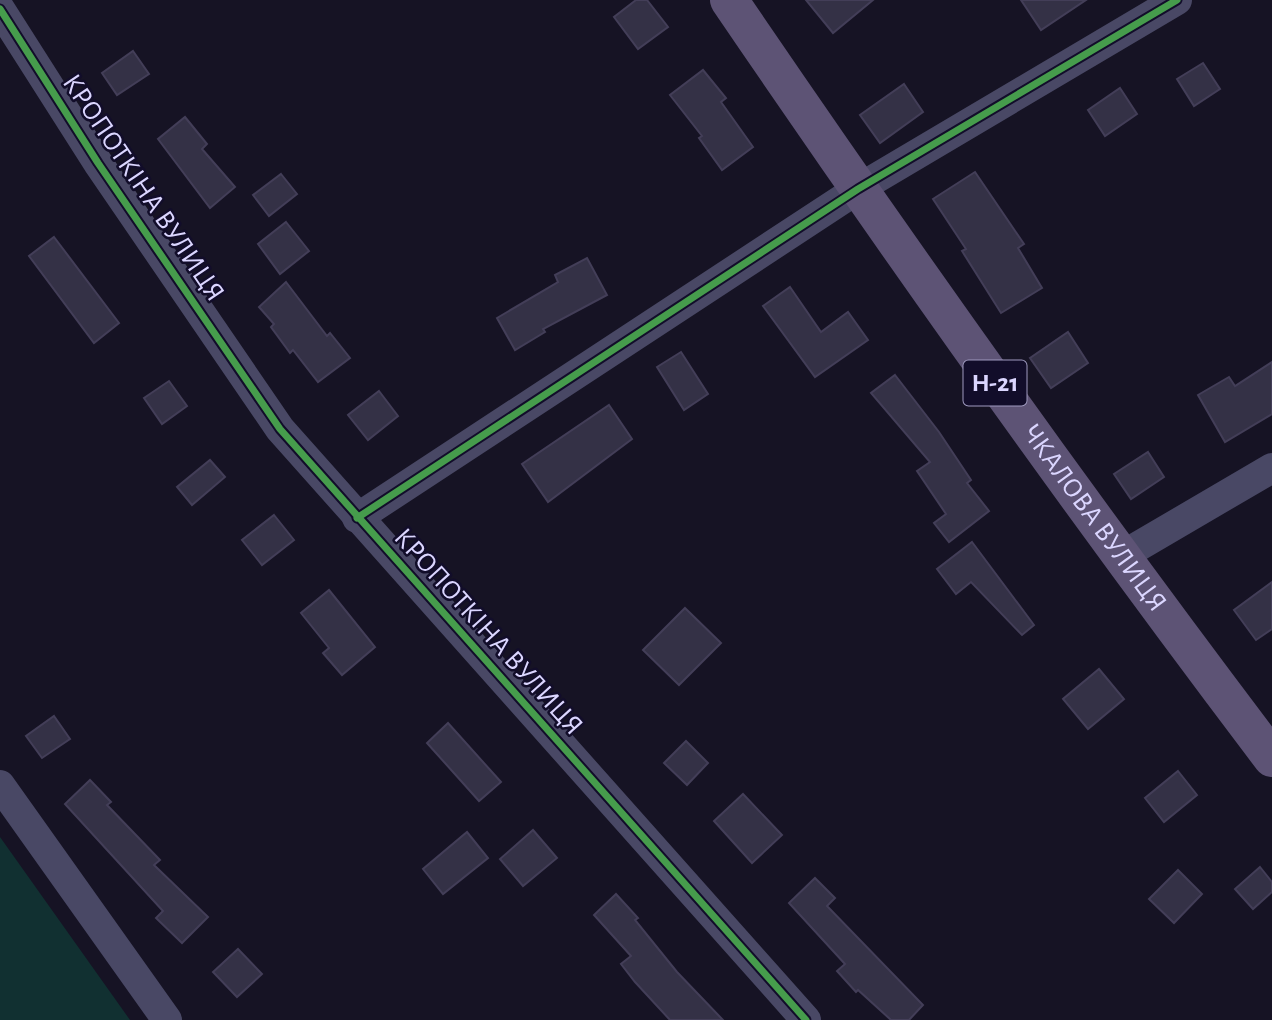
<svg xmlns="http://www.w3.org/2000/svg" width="1272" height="1020" font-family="'Alegreya Sans',sans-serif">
	<rect width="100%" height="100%" fill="#161324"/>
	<!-- green -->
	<path fill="#113031" d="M 0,837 L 130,1020 L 0,1020 Z"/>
	<!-- building -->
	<g fill="#343146" stroke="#433e58" stroke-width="2">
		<path d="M 636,0 L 647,0 L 668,27 L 638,49 L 614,17 Z"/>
		<path d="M 806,0 L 873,0 L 833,33 Z"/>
		<path d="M 1021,0 L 1086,0 L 1041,30 Z"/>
		<path d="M 133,51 L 149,74 L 117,95 L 102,73 Z"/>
		<path d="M 1203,63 L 1220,89 L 1194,106 L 1177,79 Z"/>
		<path d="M 703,70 L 726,98 L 721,102 L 753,147 L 722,170 L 699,138 L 702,136 L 670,95 Z"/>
		<path d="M 904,84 L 923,112 L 880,143 L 860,115 Z"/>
		<path d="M 1120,88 L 1137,114 L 1105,136 L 1088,110 Z"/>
		<path d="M 185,117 L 207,144 L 202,149 L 235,187 L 210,208 L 158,139 Z"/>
		<path d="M 975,172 L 1024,244 L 1018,248 L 1042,288 L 1001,313 L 962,251 L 966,249 L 933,199 Z"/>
		<path d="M 281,174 L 297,194 L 269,216 L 253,195 Z"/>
		<path d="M 286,222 L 309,251 L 280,274 L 258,244 Z"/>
		<path d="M 54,237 L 119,323 L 94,343 L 29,256 Z"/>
		<path d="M 587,258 L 607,295 L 543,329 L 545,332 L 515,350 L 497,318 L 558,282 L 555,275 Z"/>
		<path d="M 286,282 L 327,336 L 330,333 L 350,358 L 318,382 L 293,350 L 290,353 L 271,327 L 274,324 L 259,307 Z"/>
		<path d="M 790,287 L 821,332 L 848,312 L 868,340 L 815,377 L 763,306 Z"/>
		<path d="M 1068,332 L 1088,363 L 1051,388 L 1030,358 Z"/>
		<path d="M 681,352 L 708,394 L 684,410 L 657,367 Z"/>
		<path d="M 1272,362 L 1272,414 L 1225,442 L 1198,395 L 1229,377 L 1235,386 Z"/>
		<path d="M 895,375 L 939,432 L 971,480 L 967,483 L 989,511 L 949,542 L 934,523 L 946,514 L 917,471 L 930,462 L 871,393 Z"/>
		<path d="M 169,381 L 187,406 L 162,424 L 144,398 Z"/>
		<path d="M 379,391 L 398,416 L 368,440 L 348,415 Z"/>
		<path d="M 609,405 L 632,439 L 548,502 L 522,464 Z"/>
		<path d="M 1148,452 L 1164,477 L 1131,499 L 1114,474 Z"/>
		<path d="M 210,460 L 225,477 L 192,505 L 177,487 Z"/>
		<path d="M 274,515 L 294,540 L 262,565 L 242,540 Z"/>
		<path d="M 972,542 L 1034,625 L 1022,635 L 971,582 L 956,594 L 937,569 Z"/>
		<path d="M 1272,582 L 1272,629 L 1256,640 L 1234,610 Z"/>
		<path d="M 329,590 L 375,647 L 342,675 L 323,653 L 329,648 L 301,613 Z"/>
		<path d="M 685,608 L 721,643 L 679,685 L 643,650 Z"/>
		<path d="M 1099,669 L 1124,699 L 1088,729 L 1063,699 Z"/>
		<path d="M 54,716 L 70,739 L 42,758 L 26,736 Z"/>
		<path d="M 448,723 L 501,782 L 479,801 L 427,743 Z"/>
		<path d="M 686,741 L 708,763 L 687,785 L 664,763 Z"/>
		<path d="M 1178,771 L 1197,795 L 1164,822 L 1145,798 Z"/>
		<path d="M 90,780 L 111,802 L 107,805 L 160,860 L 154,865 L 208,917 L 182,943 L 156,918 L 163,911 L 65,804 Z"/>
		<path d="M 743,794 L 782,835 L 752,863 L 714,821 Z"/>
		<path d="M 533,830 L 557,858 L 523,886 L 500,859 Z"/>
		<path d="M 467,832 L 488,858 L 443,894 L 423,869 Z"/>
		<path d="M 1260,867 L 1272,882 L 1272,892 L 1253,909 L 1235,889 Z"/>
		<path d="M 1178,870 L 1202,894 L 1174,923 L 1149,899 Z"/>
		<path d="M 815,878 L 835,898 L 827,906 L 923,1005 L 909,1020 L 891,1020 L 858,990 L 856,992 L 837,971 L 845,964 L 789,903 Z"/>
		<path d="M 616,894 L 638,918 L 635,920 L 677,972 L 723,1020 L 670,1020 L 635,982 L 621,964 L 631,956 L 594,915 Z"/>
		<path d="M 238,949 L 262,974 L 237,997 L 213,972 Z"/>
	</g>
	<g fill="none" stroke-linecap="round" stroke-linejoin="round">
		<!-- street -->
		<g stroke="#494865" stroke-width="30">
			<path d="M 0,9 L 98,163 L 280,429 L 806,1020"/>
			<path d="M 357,518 L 858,189 L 1177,0"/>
			<path d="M 1120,557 L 1272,468"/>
			<path d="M 0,785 L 167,1020"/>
		</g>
		<!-- primary -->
		<path stroke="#5d5375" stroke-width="38" id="s1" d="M 729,0 C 904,257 1084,510 1272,758"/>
		<!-- cycleway casing -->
		<g stroke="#120d2a" stroke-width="11">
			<g id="cycleway">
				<path d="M 0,9 L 98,163 L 280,429 L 806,1020"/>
				<path d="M 357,518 L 858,189 L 1177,0"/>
			</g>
		</g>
		<!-- cycleway -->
		<use href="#cycleway" stroke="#469c4c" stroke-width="7"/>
	</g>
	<g text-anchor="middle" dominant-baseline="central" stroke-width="5" stroke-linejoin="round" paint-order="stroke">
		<!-- shield labels -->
		<rect fill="#120d2a" stroke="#9f9abf" stroke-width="2" x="963.5" y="360.5" width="63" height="45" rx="5"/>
		<g font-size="26" font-weight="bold" fill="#dbd6ff">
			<text x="995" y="383">Н-21</text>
		</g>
		<!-- street labels -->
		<g font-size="28" fill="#dbd6ff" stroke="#120d2a">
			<text transform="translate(143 188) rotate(56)">КРОПОТКІНА ВУЛИЦЯ</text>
			<text stroke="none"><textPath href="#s1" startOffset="634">ЧКАЛОВА ВУЛИЦЯ</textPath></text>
			<text transform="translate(488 632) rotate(48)">КРОПОТКІНА ВУЛИЦЯ</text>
		</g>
	</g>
</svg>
